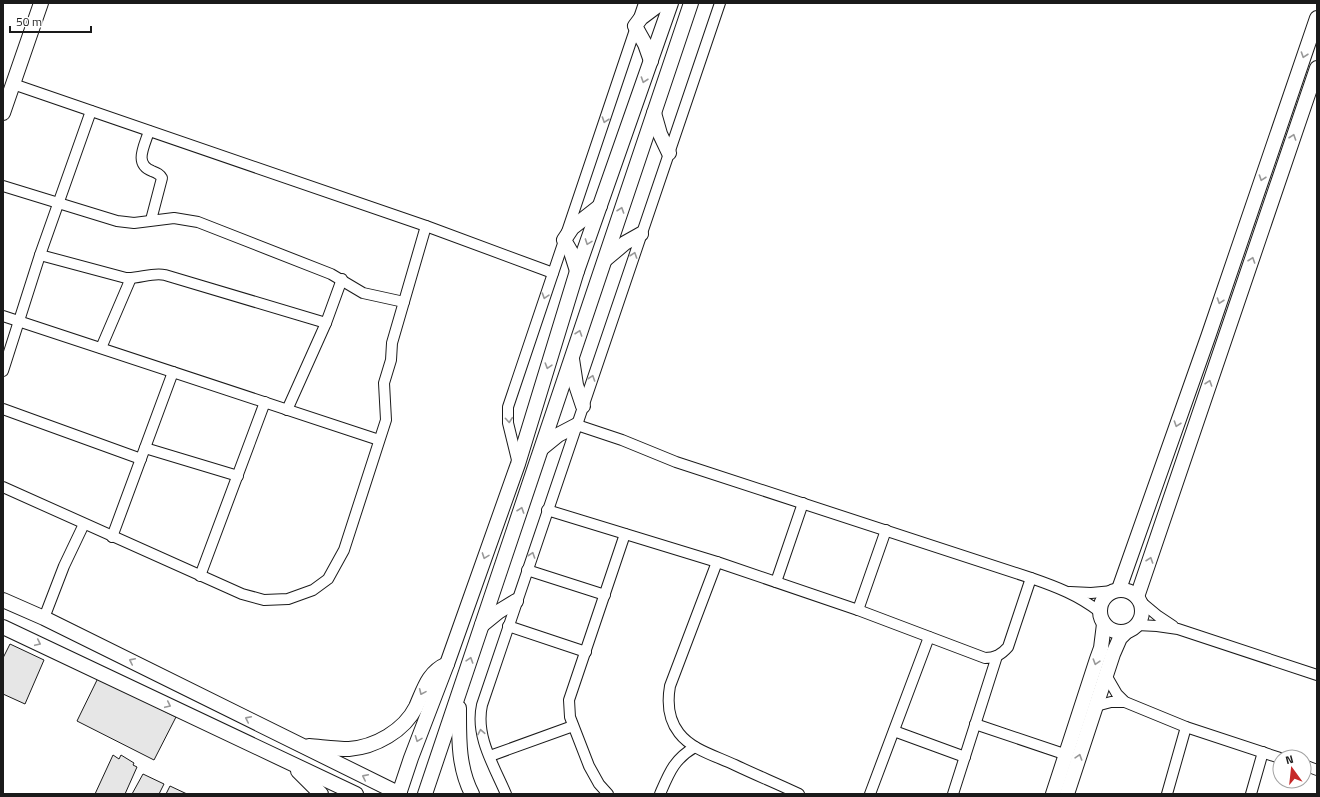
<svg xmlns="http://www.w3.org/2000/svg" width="1320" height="797" font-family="'Titillium Web',sans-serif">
	<rect width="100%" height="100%" fill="#fff"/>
	<!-- building -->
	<g fill="#e6e6e6" stroke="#1a1a1a">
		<path d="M 10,644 L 44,660 L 25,704 L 3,694 L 3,658 Z"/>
		<path d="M 98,678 L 176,717 L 154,760 L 77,721 Z"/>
		<path d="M 113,755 L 119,759 L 121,755 L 134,763 L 133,765 L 137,767 L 125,794 L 95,794 Z"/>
		<path d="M 143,774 L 164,784 L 159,794 L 132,794 Z"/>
		<path d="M 170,786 L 187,794 L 166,794 Z"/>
	</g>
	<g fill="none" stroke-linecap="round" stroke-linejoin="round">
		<!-- street casing -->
		<g stroke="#1a1a1a" stroke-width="12">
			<g id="street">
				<path d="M 13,84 L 426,226 L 553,273"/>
				<path d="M 149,131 C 145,145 133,164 152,171 C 157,173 160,174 162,178 L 151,220"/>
				<path d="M 3,186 L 117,221 L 134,223 L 174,218 L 198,222 L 331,274 L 363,293 L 404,302"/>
				<path d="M 40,255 L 126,278 C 139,279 152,272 165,275 L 326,323"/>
				<path d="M 3,316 L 379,440"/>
				<path d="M 101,348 L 131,278"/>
				<path d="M 3,371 L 40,255 L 91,111"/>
				<path d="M 3,409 L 141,459"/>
				<path d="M 287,410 L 326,323 L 342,279"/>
				<path d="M 577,425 L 622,440 L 676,462 L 1031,578 C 1057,587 1078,595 1100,612"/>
				<path d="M 145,448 L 238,476"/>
				<path d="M 518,464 L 508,423 L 508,407 L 644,3"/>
				<path d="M 3,487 L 242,594 L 264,600 L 288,599 L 313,590 L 328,579 L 344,550 L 386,420 L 384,383 L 391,360 L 392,343 L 426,226"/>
				<path d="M 547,510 L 717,562 L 858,610 L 985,658 C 995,658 1001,655 1008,647 L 1031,578"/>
				<path d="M 112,537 L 173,372"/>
				<path d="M 717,562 L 670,686 C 667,703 668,719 679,733 C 692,750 716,756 735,765 C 756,775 778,784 799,794"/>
				<path d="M 527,570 L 605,595"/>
				<path d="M 200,576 L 265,402"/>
				<path d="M 776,582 L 803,503"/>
				<path d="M 1070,592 L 1091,593 L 1113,591"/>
				<path d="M 1140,601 L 1158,616 L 1173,626"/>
				<path d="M 858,610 L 886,530"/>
				<path d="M 44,618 L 64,566 L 84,524"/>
				<path d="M 1137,625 L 1157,626 L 1178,629 L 1317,675"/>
				<path d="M 508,626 L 586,652"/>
				<path d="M 1106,675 L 1117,694 L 1125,702 L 1186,727 L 1280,758"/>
				<path d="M 1096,706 L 1111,702 L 1125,702"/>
				<path d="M 975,724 L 1067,755"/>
				<path d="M 894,731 L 965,757"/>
				<path d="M 490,756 L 573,726"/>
				<path d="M 1304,765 L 1317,770"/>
				<path d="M 506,794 C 494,766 475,736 482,705 L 720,3"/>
				<path d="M 608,794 L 599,784 L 589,766 L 570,717 L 569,700 L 625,534"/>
				<path d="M 660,794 C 669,773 674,759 695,747"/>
				<path d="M 870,794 L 929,637"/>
				<path d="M 953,794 L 997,656"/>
				<path d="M 1167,794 L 1186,727"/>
				<path d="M 1251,794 L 1263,752"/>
			</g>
		</g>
		<!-- secondary casing -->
		<g stroke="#1a1a1a" stroke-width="16">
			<g id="secondary">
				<path d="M 651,61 L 645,44 L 635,26 L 641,18 L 661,3"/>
				<path d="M 3,113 L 41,3"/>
				<path d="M 654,113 L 660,134 L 669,153"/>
				<path d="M 606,259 L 625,243 L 641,234"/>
				<path d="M 577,271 L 571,252 L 564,240 L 572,228 L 600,206"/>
				<path d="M 572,359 L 576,385 L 583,406"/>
				<path d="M 542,448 L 558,435 L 577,425"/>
				<path d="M 1119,589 L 1208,337 L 1317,18"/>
				<circle cx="1121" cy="611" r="21"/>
				<path d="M 1137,597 L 1317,68"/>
				<path d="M 3,600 L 44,618 L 400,794"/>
				<path d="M 482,625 L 498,612 L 516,601"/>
				<path d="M 3,627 L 356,794"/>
				<path d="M 459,708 C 459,738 458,767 472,794"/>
				<path d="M 309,746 C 322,747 336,749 349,749 C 375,747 404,731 416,707 C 424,689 428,672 447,664"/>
				<path d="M 298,771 L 321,794"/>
				<path d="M 399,794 L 411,758 L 447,664 L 518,464 L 577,271 L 671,3"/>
				<path d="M 425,794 L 691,3"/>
				<path d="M 1053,794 L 1097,659 L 1101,648 L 1104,624"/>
				<path d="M 1067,794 L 1113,654 L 1120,638 L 1126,632"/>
			</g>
		</g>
		<!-- street -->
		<use href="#street" stroke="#fff" stroke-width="10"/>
		<!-- secondary -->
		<use href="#secondary" stroke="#fff" stroke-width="14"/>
	</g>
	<!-- one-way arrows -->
	<defs><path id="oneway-chevron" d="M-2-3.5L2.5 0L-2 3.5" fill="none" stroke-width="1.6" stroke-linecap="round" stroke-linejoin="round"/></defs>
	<g stroke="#989898">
		<use href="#oneway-chevron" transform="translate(1304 55) rotate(109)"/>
		<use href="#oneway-chevron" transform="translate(644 80) rotate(109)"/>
		<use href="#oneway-chevron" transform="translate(605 120) rotate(109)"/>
		<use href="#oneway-chevron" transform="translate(1293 137) rotate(-71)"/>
		<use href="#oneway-chevron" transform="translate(1262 178) rotate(109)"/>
		<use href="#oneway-chevron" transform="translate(621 210) rotate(-71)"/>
		<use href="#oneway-chevron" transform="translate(588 242) rotate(110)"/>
		<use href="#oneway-chevron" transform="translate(634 255) rotate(-71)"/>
		<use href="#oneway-chevron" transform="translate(1252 260) rotate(-71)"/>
		<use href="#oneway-chevron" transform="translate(545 296) rotate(108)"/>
		<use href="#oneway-chevron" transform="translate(1220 301) rotate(109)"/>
		<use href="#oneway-chevron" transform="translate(579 333) rotate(-71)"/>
		<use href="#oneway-chevron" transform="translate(548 366) rotate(107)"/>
		<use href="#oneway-chevron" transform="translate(592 378) rotate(-71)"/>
		<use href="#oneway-chevron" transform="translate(1209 383) rotate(-71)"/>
		<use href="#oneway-chevron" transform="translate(509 420) rotate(85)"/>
		<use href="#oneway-chevron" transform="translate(1177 424) rotate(109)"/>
		<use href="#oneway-chevron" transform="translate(521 510) rotate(-71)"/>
		<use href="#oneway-chevron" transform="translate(532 555) rotate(-71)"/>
		<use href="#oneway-chevron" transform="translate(485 556) rotate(110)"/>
		<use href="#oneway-chevron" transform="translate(1150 560) rotate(-71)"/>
		<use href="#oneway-chevron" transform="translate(38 643) rotate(25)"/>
		<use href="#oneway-chevron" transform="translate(470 660) rotate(-72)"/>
		<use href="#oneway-chevron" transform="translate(132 661) rotate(-154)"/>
		<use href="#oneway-chevron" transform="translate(1096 662) rotate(107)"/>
		<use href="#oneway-chevron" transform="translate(422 692) rotate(114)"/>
		<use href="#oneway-chevron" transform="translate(168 705) rotate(25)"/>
		<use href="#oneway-chevron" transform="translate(248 719) rotate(-154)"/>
		<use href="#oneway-chevron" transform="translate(481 732) rotate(-101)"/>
		<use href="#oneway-chevron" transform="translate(418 739) rotate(111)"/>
		<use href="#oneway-chevron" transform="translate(1079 757) rotate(-72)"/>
		<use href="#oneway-chevron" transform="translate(365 777) rotate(-154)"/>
	</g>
	<!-- border -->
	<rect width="1320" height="797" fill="none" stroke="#1a1a1a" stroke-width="8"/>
	<!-- north arrow -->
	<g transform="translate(1292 769) rotate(345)"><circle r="19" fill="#ffffff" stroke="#a3a3a3"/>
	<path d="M0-3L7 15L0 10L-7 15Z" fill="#c62828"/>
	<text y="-6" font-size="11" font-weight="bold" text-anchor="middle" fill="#1a1a1a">N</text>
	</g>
	<!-- scale -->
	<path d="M10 26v6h81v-6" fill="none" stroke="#1a1a1a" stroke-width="2"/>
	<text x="16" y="26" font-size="12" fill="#1a1a1a" stroke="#ffffff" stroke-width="3" paint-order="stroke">50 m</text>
</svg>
